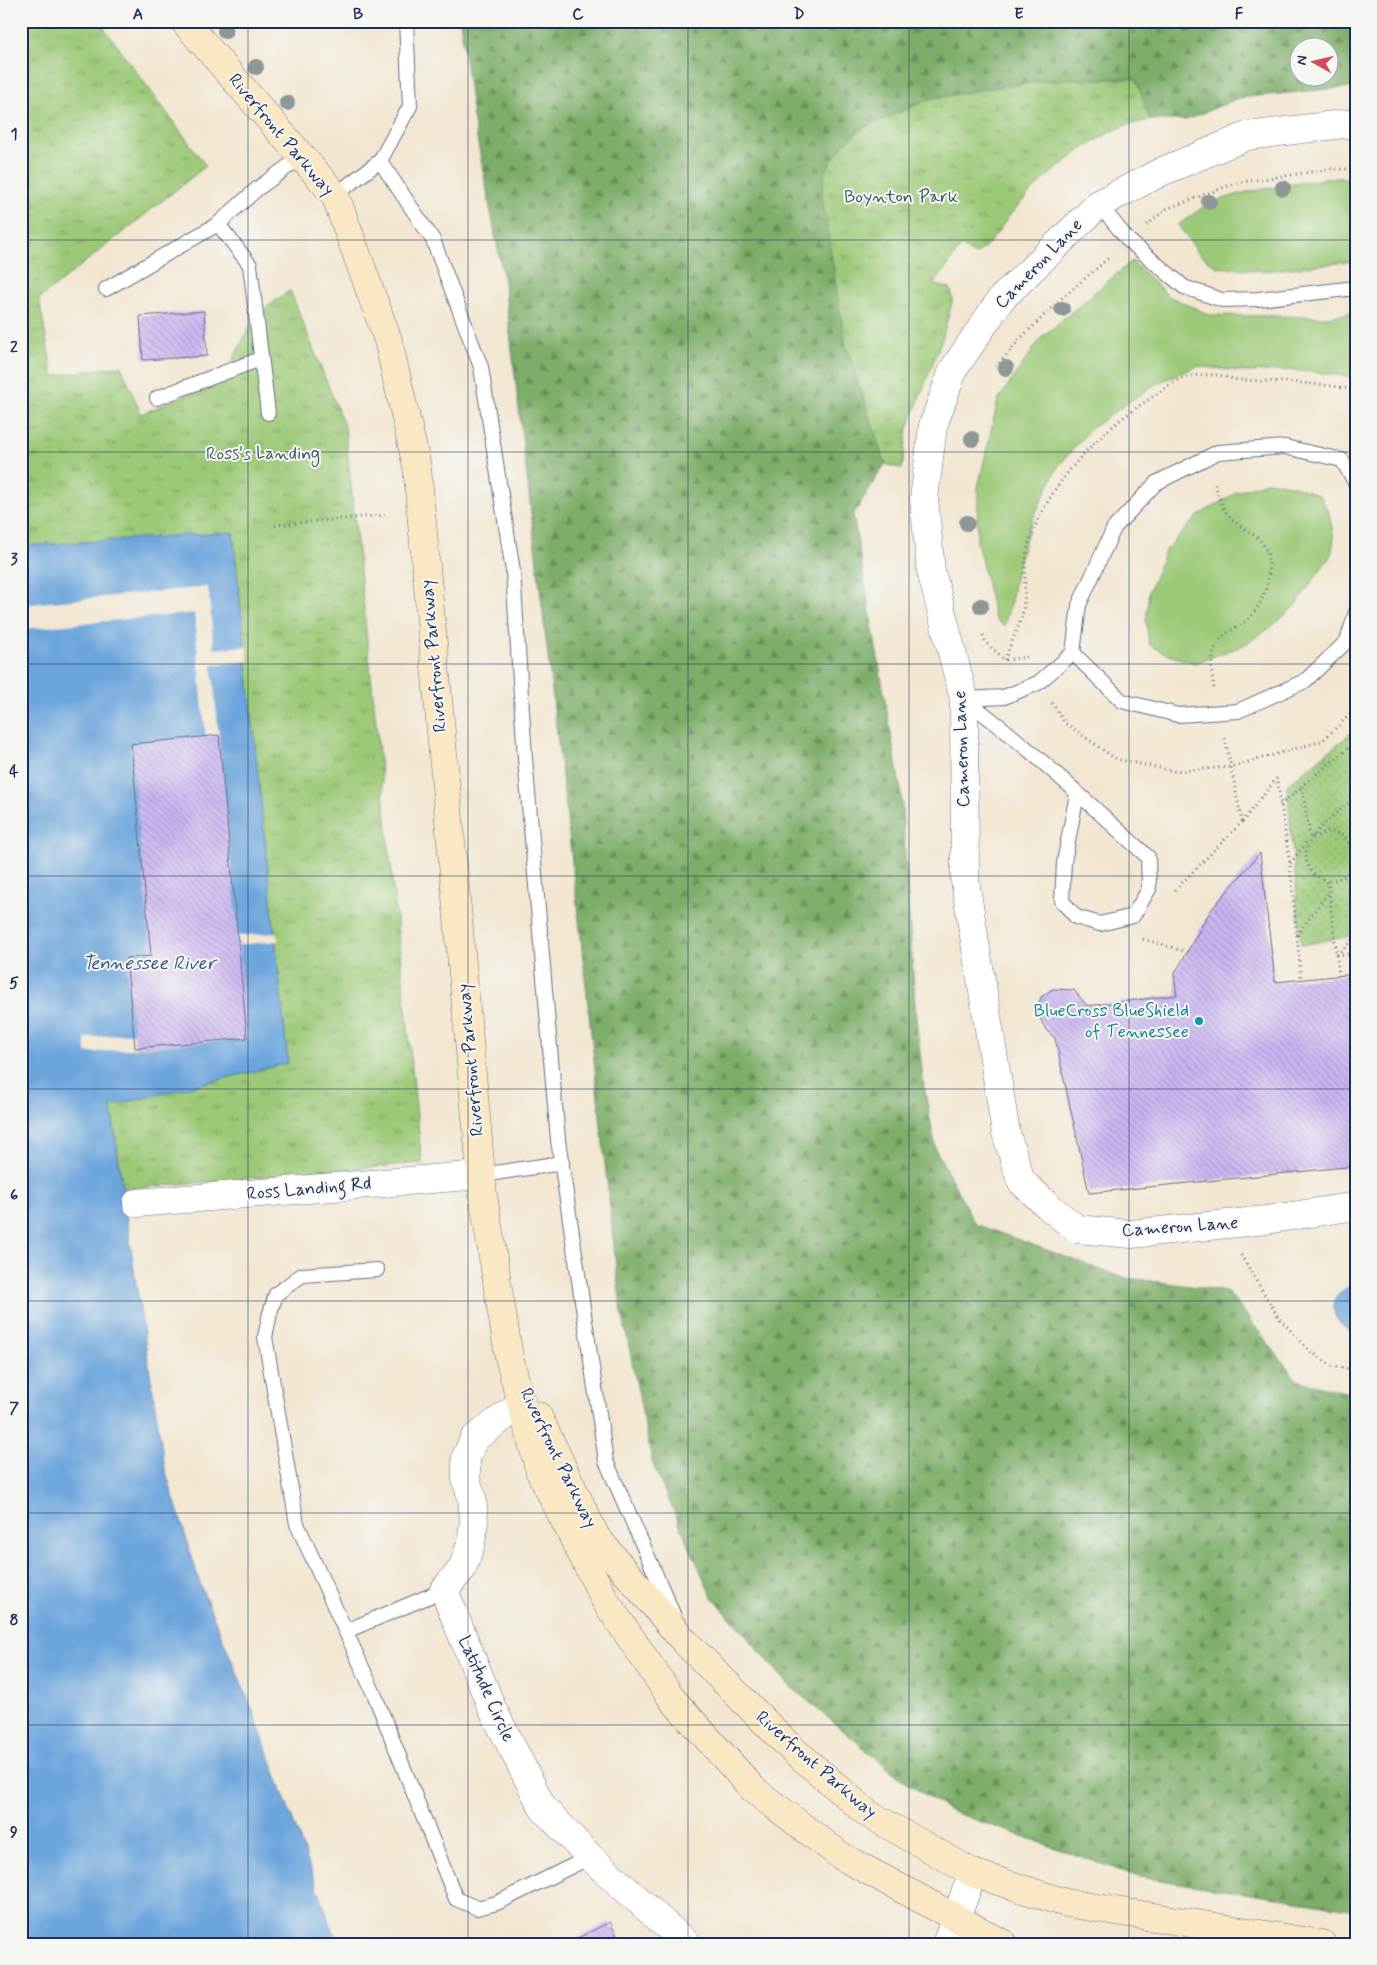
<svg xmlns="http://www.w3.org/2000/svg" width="1377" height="1965" font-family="Mynerve,sans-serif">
	<defs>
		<pattern id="forest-firs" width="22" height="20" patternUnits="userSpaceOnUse" patternTransform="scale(1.25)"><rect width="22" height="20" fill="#7dad68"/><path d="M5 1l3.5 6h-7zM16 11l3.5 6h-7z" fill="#668d59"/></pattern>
		<pattern id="park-tufts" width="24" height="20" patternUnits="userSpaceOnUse" patternTransform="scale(1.25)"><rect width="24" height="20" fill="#9cc977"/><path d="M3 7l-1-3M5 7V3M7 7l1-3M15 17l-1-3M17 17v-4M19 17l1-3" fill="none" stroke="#7ea465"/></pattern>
		<pattern id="garden-dots" width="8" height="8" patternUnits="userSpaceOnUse" patternTransform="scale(1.25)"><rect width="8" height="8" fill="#9cc977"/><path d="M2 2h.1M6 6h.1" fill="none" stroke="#7ea465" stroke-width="1.8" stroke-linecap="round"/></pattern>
		<pattern id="building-back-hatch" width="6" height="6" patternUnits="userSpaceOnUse" patternTransform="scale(1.25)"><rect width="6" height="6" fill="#cbb5f3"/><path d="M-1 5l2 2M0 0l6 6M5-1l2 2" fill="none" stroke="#a494c8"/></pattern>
	</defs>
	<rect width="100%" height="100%" fill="#f6f6f2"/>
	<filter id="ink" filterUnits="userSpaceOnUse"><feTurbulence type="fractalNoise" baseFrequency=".02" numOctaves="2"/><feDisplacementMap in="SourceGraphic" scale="10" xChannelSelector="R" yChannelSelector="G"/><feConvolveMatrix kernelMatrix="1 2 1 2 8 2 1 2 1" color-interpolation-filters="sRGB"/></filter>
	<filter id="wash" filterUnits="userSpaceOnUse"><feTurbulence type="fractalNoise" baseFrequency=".0096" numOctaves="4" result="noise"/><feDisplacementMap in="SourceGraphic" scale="20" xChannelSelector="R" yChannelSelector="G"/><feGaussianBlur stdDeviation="1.12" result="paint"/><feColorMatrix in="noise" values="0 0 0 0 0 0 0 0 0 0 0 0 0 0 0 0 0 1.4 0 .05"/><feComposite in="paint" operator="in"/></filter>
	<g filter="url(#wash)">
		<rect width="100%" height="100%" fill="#f2e6d0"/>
		<!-- grass -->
		<g fill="#9cc977" stroke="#5c7c6a">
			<path d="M 1329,178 L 1356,178 L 1356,261 L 1263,271 L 1217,267 L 1199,254 L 1178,225 L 1209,203 L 1247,192 Z"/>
			<path d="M 1132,261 L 1168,296 L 1210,315 L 1328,317 L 1356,312 L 1356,377 L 1292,370 L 1246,372 L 1198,366 L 1155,384 L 1090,429 L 1057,468 L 1030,525 L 1017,567 L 1011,601 L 1004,626 L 995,619 L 977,541 L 978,488 L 998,400 L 1042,337 Z"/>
			<path d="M 1269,481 L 1295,486 L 1320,496 L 1329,513 L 1334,538 L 1331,555 L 1294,607 L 1270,628 L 1242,646 L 1195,663 L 1168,655 L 1149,644 L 1146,621 L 1149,591 L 1165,551 L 1199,515 L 1237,492 Z"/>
		</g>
		<!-- forest -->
		<path fill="url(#forest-firs)" stroke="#4c6e63" fill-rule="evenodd" d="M 460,21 L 1356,21 L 1356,88 L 1338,88 L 1239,98 L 1186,120 L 1150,120 L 1135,79 L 1061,79 L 985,89 L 930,99 L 861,129 L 845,342 L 885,464 L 853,515 L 901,791 L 916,1019 L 924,1087 L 936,1150 L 975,1224 L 1121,1277 L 1227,1291 L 1297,1380 L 1356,1395 L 1356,1910 L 1139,1877 L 950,1811 L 901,1779 L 790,1686 L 712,1597 L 653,1465 L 620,1302 L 579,921 L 504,282 L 473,117 ZM 1300,48 L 1330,48 L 1330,78 L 1300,78 Z"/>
		<!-- park -->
		<g fill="url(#park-tufts)" stroke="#5c7c6a">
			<path d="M 21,21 L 99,21 L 206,166 L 39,299 L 53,376 L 121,366 L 141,414 L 223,380 L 255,316 L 290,290 L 345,428 L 422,1163 L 123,1189 L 111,1105 L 288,1063 L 233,533 L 21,546 Z"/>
			<path d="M 1061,79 L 1136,79 L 1150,120 C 1139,123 1127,124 1117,129 C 1077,149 1039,180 1010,215 C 999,229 991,245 975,255 L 961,246 L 934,285 L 950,288 L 953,298 L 942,339 L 908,428 L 902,469 L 885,464 L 845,342 L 822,195 L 825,171 L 843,145 L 861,129 L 930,99 L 985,89 Z"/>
		</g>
		<!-- garden -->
		<path fill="url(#garden-dots)" stroke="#5c7c6a" d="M 1356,729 L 1356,935 L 1301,945 L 1287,785 Z"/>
		<!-- water -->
		<g fill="#6ca5dc" stroke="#446a9d">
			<path d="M 233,532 L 288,1063 L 111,1106 L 135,1277 L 165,1469 L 201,1587 L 251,1706 L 338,1944 L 21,1944 L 21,546 Z"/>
			<path d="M 1356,1284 L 1356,1334 C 1339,1328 1326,1310 1339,1294 C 1343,1289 1350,1286 1356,1284 Z"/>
		</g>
		<!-- pier -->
		<path fill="#f2e6d0" d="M 208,587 L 214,649 L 247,646 L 249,661 L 212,665 L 238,936 L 277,933 L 278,941 L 238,945 L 247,1038 L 86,1053 L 85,1038 L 233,1023 L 194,613 L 21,629 L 21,605 Z"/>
		<g id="blocks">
			<!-- building -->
			<g fill="url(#building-back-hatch)">
				<path d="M 204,311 L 207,356 L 143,360 L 140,316 Z"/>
				<path d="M 219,735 L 247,1038 L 135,1048 L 126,958 L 151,956 L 131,744 Z"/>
				<path d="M 1260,853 L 1275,982 L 1356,974 L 1356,1166 L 1089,1193 L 1055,1038 L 1046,1030 L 1037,1012 L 1041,997 L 1053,989 L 1074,990 L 1087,1006 L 1177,995 L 1174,975 L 1211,910 Z"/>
				<path d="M 610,1922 L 621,1944 L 566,1944 Z"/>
			</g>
		</g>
	</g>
	<g filter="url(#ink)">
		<use href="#blocks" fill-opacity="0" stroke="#666f86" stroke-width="1"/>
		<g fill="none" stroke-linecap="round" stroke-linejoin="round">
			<!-- lane casing -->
			<g stroke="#666f86" stroke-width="16">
				<g id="lane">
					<path d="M 380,161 L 410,106 L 406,21"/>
					<path d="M 335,195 L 380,161 L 433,240 L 481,367 L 513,571 L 525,758 L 558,1140 L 606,1461 L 673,1614"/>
					<path d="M 1099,204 L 1128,240 L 1184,287 L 1222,300 L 1258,299 L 1356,288"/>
					<path d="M 218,224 L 250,265 L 268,413"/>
					<path d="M 106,289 L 218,224 L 257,189 L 301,157"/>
					<path d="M 157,398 L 260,359"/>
					<path d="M 1073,653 L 1122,701 L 1178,715 L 1238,711 L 1305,681 L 1347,641 L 1356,612"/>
					<path d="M 1077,794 L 1064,862 L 1062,901 L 1076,917 L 1100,924 L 1133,916 L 1149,889 L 1148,857 C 1088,803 1029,746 964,699 L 1004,697 L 1038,683 L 1073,653 L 1079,605 L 1114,528 L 1156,483 L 1218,452 L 1285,447 L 1342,460 L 1356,484"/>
					<path d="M 481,1175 L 562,1163"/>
					<path d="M 377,1270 L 302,1275 L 276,1294 L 270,1313 L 265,1337 L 297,1524 L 375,1696 L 456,1899 L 477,1908 L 497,1903 L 590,1857"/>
					<path d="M 346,1631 L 444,1590"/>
				</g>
			</g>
			<!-- street casing -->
			<g stroke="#666f86" stroke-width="29">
				<g id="street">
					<path d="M 1356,124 L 1343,124 L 1247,136 L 1161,172 L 1099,204 L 1001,299 L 953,370 L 933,426 L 924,499 L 931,571 L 964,699 L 965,881 L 1006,1133 L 1021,1181 L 1048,1206 L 1077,1229 L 1131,1234 L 1266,1220 L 1356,1206"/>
					<path d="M 137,1203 L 481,1175"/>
					<path d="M 522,1403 L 474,1439 L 466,1457 L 466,1479 L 472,1498 L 474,1521 L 471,1544 L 462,1569 L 444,1590 L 492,1708 L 543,1808 L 590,1857 L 687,1944"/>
					<path d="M 946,1944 L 973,1873"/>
				</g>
			</g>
			<!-- secondary casing -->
			<g stroke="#666f86" stroke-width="29">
				<g id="secondary">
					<path d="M 184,21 L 335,195 L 388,340 L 417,467 L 483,1195 L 509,1357 L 540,1472 L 606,1602 L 673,1700 L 754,1790 L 841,1856 L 1004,1944"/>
					<path d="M 538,1416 L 596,1537 L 685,1642 L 791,1748 L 867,1813 L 973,1873 L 1066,1903 L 1322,1944"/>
				</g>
			</g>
			<!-- path -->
			<g stroke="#666f86" stroke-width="3" stroke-dasharray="1 4" stroke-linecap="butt">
				<path d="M 1147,225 L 1166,209 L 1236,183 L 1331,169 L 1356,169"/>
				<path d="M 996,367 L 1021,338 L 1061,299 L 1110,257"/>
				<path d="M 275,525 L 385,515"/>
				<path d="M 983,635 L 986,643 L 1005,660 L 1027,657"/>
				<path d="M 1005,660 C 1010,643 1019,628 1023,611 C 1027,587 1022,559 1031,536 C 1055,475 1103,428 1157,394 C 1166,388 1177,378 1187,377 C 1195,375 1208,374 1217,375 C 1224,376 1231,379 1239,380 C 1278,382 1317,382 1356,390"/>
				<path d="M 1214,688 C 1210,670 1210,652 1222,637 C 1229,630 1240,626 1247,620 C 1262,606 1270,584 1269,564 C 1267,534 1247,535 1230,517 C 1220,507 1218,495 1215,482"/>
				<path d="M 1052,703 L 1065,723 L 1116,759 L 1174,771 L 1231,767 L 1322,741 L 1356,709"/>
				<path d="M 1352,745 L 1356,778"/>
				<path d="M 1280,805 L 1302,787"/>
				<path d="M 1242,822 L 1277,778 L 1290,864 L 1301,979"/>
				<path d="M 1310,837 L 1302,786 L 1356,742"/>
				<path d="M 1313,837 L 1330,831 L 1343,835 L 1353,846 L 1354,861 L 1346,876 L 1328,882"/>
				<path d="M 1290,863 L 1308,841"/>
				<path d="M 1175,890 L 1242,822 L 1225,738"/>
				<path d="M 1297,935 L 1329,892"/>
				<path d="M 1143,939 L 1187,952"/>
				<path d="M 1337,955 L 1356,936"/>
				<path d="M 1337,955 L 1356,953"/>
				<path d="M 1339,976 L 1328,882 C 1323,879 1316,877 1312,872 C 1288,845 1338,813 1356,797"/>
				<path d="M 1241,1255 L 1278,1317 L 1309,1350 L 1332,1366 L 1356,1370"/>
			</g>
			<!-- lane -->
			<use href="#lane" stroke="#fff" stroke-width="14"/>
			<!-- street -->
			<use href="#street" stroke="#fff" stroke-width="28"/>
			<!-- secondary -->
			<use href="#secondary" stroke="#fae7c3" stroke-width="28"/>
		</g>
		<!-- trees -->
		<g fill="#8d9795">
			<circle cx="225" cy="31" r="8"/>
			<circle cx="256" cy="67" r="8"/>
			<circle cx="287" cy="103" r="8"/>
			<circle cx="1283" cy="188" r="8"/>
			<circle cx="1209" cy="202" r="8"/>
			<circle cx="1062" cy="309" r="8"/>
			<circle cx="1006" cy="368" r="8"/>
			<circle cx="972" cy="439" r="8"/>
			<circle cx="967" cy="523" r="8"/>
			<circle cx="981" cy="606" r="8"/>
		</g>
	</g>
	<!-- grid -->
	<path fill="none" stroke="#1b2f5e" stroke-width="1" stroke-opacity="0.55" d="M 248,21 L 248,1944M 468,21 L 468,1944M 688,21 L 688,1944M 909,21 L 909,1944M 1129,21 L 1129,1944M 21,240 L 1356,240M 21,452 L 1356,452M 21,664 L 1356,664M 21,876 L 1356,876M 21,1089 L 1356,1089M 21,1301 L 1356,1301M 21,1513 L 1356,1513M 21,1725 L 1356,1725"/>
	<!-- markers -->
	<circle fill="#0f9aa8" stroke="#f6f6f2" stroke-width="2" cx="1199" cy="1021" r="5"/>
	<g text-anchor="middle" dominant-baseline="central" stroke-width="4" stroke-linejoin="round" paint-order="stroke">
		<!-- street labels -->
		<g font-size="18" fill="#1b2f5e" stroke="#f6f6f2">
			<text transform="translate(281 135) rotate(50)">Riverfront Parkway</text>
			<text transform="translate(1039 264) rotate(-46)">Cameron Lane</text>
			<text transform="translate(434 656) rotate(-95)">Riverfront Parkway</text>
			<text transform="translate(962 749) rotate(-92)">Cameron Lane</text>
			<text transform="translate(471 1060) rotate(-95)">Riverfront Parkway</text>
			<text transform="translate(309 1189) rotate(-5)">Ross Landing Rd</text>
			<text transform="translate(1180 1227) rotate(-4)">Cameron Lane</text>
			<text transform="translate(558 1458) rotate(64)">Riverfront Parkway</text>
			<text transform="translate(486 1689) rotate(66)">Latitude Circle</text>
			<text transform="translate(816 1765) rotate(41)">Riverfront Parkway</text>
		</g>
		<!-- park labels -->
		<g font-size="18" fill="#3b5664" stroke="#f6f6f2">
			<text x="901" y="197">Boynton Park</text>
			<text x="263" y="454">Ross's Landing</text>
		</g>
		<!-- culture labels -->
		<g font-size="18" fill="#0d838f" stroke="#f6f6f2" text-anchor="end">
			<text x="1189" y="1011">BlueCross BlueShield<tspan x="1189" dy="21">of Tennessee</tspan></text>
		</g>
		<!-- water labels -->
		<g font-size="19" font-style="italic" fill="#37588a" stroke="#f6f6f2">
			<text x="149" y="963">Tennessee River</text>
		</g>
	</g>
	<!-- margin -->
	<rect width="1377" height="1965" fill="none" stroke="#f6f6f2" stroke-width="55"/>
	<!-- north arrow -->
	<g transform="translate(1314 62) rotate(278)"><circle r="24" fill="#f6f6f2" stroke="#9ea6b7"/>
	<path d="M0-4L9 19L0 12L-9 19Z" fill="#d1495b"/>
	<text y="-8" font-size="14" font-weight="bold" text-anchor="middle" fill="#1b2f5e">N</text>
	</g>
	<rect x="28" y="28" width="1322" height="1910" fill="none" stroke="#1b2f5e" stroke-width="2"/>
	<g font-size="16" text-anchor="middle" font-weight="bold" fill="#1b2f5e">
		<text x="138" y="19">A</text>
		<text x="358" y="19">B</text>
		<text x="578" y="19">C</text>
		<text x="799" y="19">D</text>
		<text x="1019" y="19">E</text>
		<text x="1239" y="19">F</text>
		<text x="14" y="139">1</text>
		<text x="14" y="352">2</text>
		<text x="14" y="564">3</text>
		<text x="14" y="776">4</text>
		<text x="14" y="988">5</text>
		<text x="14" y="1200">6</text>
		<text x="14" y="1413">7</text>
		<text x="14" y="1625">8</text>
		<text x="14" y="1837">9</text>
	</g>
</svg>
